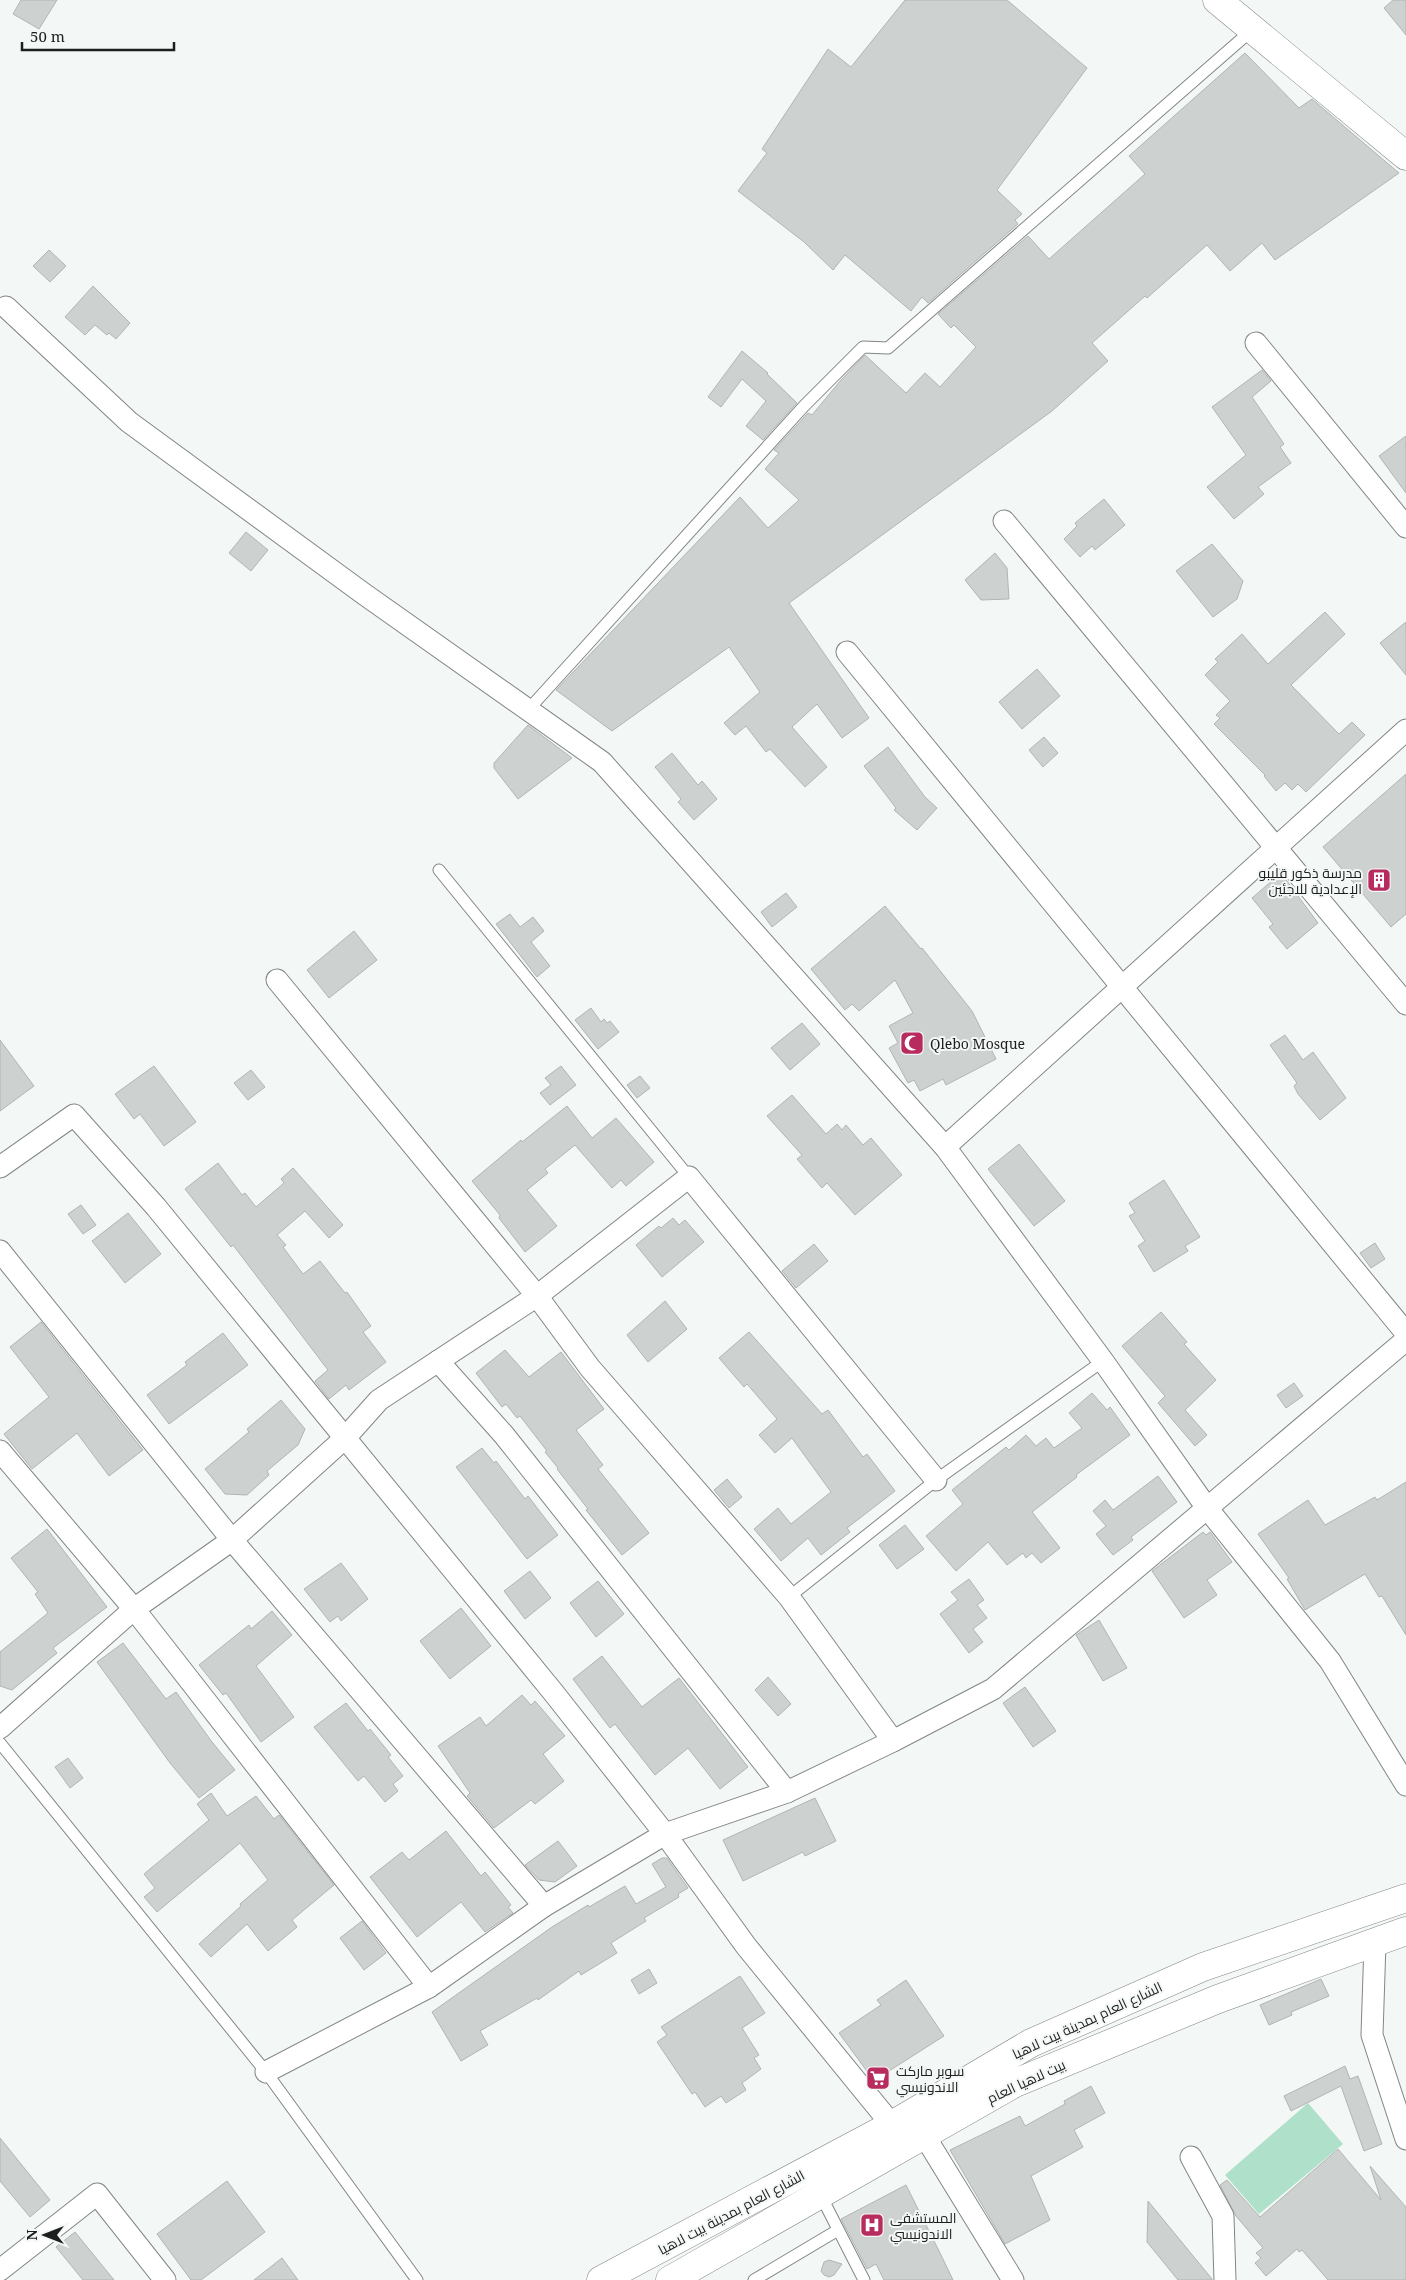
<svg xmlns="http://www.w3.org/2000/svg" width="1406" height="2280" font-family="'Noto Serif',Cairo,serif">
	<rect width="100%" height="100%" fill="#f3f7f5"/>
	<!-- green -->
	<path fill="#aee0ca" d="M 1308,2103 L 1343,2144 L 1259,2214 L 1225,2175 Z"/>
	<!-- building -->
	<g fill="#cdd1cf" stroke="#b1b5b3">
		<path d="M 21,0 L 57,0 L 39,29 L 13,14 Z"/>
		<path d="M 905,0 L 1007,0 L 1087,68 L 997,190 L 1022,214 L 1015,220 L 1018,224 L 928,303 L 922,297 L 911,311 L 845,255 L 833,270 L 804,242 L 738,191 L 767,153 L 762,149 L 828,49 L 851,67 Z"/>
		<path d="M 1393,0 L 1406,0 L 1406,35 L 1384,8 Z"/>
		<path d="M 1245,53 L 1299,108 L 1312,99 L 1399,173 L 1275,260 L 1262,243 L 1230,271 L 1207,245 L 1147,298 L 1145,296 L 1092,343 L 1108,361 L 1052,411 L 789,603 L 869,718 L 842,738 L 817,704 L 792,727 L 827,767 L 805,787 L 770,749 L 766,752 L 746,726 L 735,735 L 724,723 L 760,692 L 729,647 L 612,731 L 556,690 L 740,497 L 768,528 L 799,500 L 765,469 L 779,453 L 774,450 L 808,413 L 812,415 L 841,380 L 865,355 L 906,393 L 925,373 L 940,387 L 976,347 L 954,325 L 951,328 L 938,314 L 1028,236 L 1049,259 L 1145,174 L 1129,156 Z"/>
		<path d="M 49,250 L 66,266 L 50,282 L 33,266 Z"/>
		<path d="M 93,286 L 130,323 L 116,339 L 109,333 L 107,335 L 95,325 L 85,335 L 65,317 Z"/>
		<path d="M 742,351 L 768,373 L 767,374 L 797,403 L 763,440 L 746,426 L 766,401 L 742,379 L 721,407 L 708,397 Z"/>
		<path d="M 1262,370 L 1271,381 L 1252,397 L 1284,444 L 1280,447 L 1291,463 L 1258,487 L 1264,494 L 1234,519 L 1207,487 L 1246,455 L 1212,407 Z"/>
		<path d="M 1406,436 L 1406,493 L 1379,456 Z"/>
		<path d="M 1104,499 L 1125,525 L 1095,550 L 1092,546 L 1080,557 L 1064,539 L 1077,526 L 1075,523 Z"/>
		<path d="M 246,532 L 268,550 L 251,571 L 229,553 Z"/>
		<path d="M 1212,544 L 1243,581 L 1237,599 L 1213,617 L 1176,571 Z"/>
		<path d="M 995,553 L 1007,568 L 1009,599 L 981,600 L 965,580 Z"/>
		<path d="M 1325,612 L 1345,634 L 1291,685 L 1339,734 L 1352,722 L 1365,735 L 1306,792 L 1298,784 L 1292,790 L 1285,783 L 1276,791 L 1264,776 L 1265,775 L 1214,724 L 1220,718 L 1216,715 L 1230,701 L 1205,675 L 1218,662 L 1215,659 L 1242,634 L 1268,664 Z"/>
		<path d="M 1406,622 L 1406,675 L 1380,643 Z"/>
		<path d="M 1037,669 L 1060,696 L 1022,729 L 999,702 Z"/>
		<path d="M 528,725 L 572,758 L 518,799 L 494,768 L 494,763 Z"/>
		<path d="M 1044,737 L 1058,753 L 1043,767 L 1029,750 Z"/>
		<path d="M 888,747 L 925,797 L 937,808 L 917,830 L 894,810 L 896,808 L 864,766 Z"/>
		<path d="M 672,753 L 698,785 L 702,781 L 717,799 L 694,820 L 678,802 L 681,799 L 655,767 Z"/>
		<path d="M 1406,774 L 1406,914 L 1391,927 L 1323,847 Z"/>
		<path d="M 1281,873 L 1318,923 L 1287,949 L 1269,927 L 1273,924 L 1252,898 Z"/>
		<path d="M 786,893 L 797,907 L 772,927 L 761,912 Z"/>
		<path d="M 885,906 L 921,949 L 922,948 L 972,1011 L 996,1059 L 946,1085 L 943,1079 L 920,1091 L 914,1080 L 908,1083 L 889,1048 L 898,1043 L 889,1026 L 913,1013 L 895,980 L 859,1011 L 852,1004 L 845,1010 L 811,969 Z"/>
		<path d="M 510,914 L 520,927 L 533,917 L 544,931 L 531,942 L 550,966 L 537,977 L 496,924 Z"/>
		<path d="M 354,931 L 377,960 L 329,998 L 307,970 Z"/>
		<path d="M 591,1008 L 601,1022 L 604,1019 L 607,1023 L 610,1021 L 619,1032 L 598,1049 L 575,1020 Z"/>
		<path d="M 802,1023 L 820,1044 L 790,1070 L 771,1048 Z"/>
		<path d="M 1285,1035 L 1303,1060 L 1313,1052 L 1346,1098 L 1320,1120 L 1298,1094 L 1294,1086 L 1297,1083 L 1270,1045 Z"/>
		<path d="M 0,1040 L 34,1086 L 0,1111 Z"/>
		<path d="M 154,1066 L 196,1122 L 164,1146 L 140,1114 L 134,1119 L 115,1094 Z"/>
		<path d="M 561,1066 L 576,1085 L 550,1105 L 540,1093 L 551,1085 L 545,1078 Z"/>
		<path d="M 251,1070 L 265,1087 L 248,1100 L 234,1083 Z"/>
		<path d="M 640,1076 L 650,1088 L 637,1098 L 627,1085 Z"/>
		<path d="M 792,1095 L 826,1134 L 837,1124 L 842,1130 L 846,1125 L 863,1145 L 871,1138 L 902,1175 L 855,1215 L 827,1183 L 822,1188 L 797,1159 L 802,1155 L 767,1116 Z"/>
		<path d="M 567,1106 L 592,1138 L 616,1118 L 654,1162 L 626,1186 L 621,1180 L 612,1188 L 575,1145 L 545,1169 L 548,1173 L 527,1190 L 557,1226 L 525,1252 L 499,1218 L 500,1215 L 472,1181 L 521,1140 L 522,1142 Z"/>
		<path d="M 1019,1144 L 1065,1201 L 1034,1226 L 988,1169 Z"/>
		<path d="M 218,1163 L 242,1195 L 245,1193 L 256,1207 L 284,1183 L 281,1179 L 293,1168 L 343,1225 L 329,1238 L 305,1211 L 277,1235 L 286,1245 L 283,1247 L 303,1274 L 320,1261 L 345,1293 L 347,1292 L 371,1326 L 363,1332 L 386,1362 L 349,1390 L 346,1385 L 329,1399 L 315,1381 L 328,1370 L 233,1245 L 231,1247 L 185,1189 Z"/>
		<path d="M 1164,1180 L 1200,1237 L 1185,1246 L 1188,1251 L 1154,1272 L 1138,1246 L 1145,1241 L 1129,1216 L 1135,1213 L 1129,1203 Z"/>
		<path d="M 81,1205 L 96,1225 L 83,1234 L 68,1214 Z"/>
		<path d="M 128,1213 L 161,1254 L 125,1283 L 92,1241 Z"/>
		<path d="M 673,1218 L 679,1225 L 685,1220 L 704,1242 L 662,1277 L 636,1245 L 659,1226 L 661,1228 Z"/>
		<path d="M 1375,1243 L 1385,1259 L 1371,1268 L 1360,1253 Z"/>
		<path d="M 814,1244 L 828,1261 L 796,1288 L 782,1271 Z"/>
		<path d="M 665,1301 L 687,1329 L 648,1362 L 627,1335 Z"/>
		<path d="M 1161,1312 L 1187,1342 L 1184,1344 L 1216,1380 L 1185,1410 L 1207,1435 L 1195,1446 L 1158,1403 L 1165,1396 L 1122,1346 Z"/>
		<path d="M 41,1322 L 143,1450 L 109,1476 L 77,1433 L 32,1469 L 4,1434 L 49,1397 L 10,1347 Z"/>
		<path d="M 749,1332 L 822,1414 L 828,1410 L 863,1457 L 867,1454 L 895,1491 L 847,1528 L 850,1532 L 821,1555 L 808,1538 L 781,1561 L 754,1529 L 778,1508 L 791,1524 L 831,1492 L 792,1438 L 775,1453 L 759,1435 L 777,1419 L 747,1384 L 744,1387 L 719,1358 Z"/>
		<path d="M 223,1333 L 248,1365 L 169,1424 L 147,1395 L 187,1365 L 185,1362 Z"/>
		<path d="M 505,1350 L 529,1377 L 561,1352 L 604,1409 L 576,1430 L 603,1465 L 598,1469 L 649,1533 L 622,1555 L 586,1510 L 588,1509 L 557,1469 L 558,1468 L 545,1452 L 547,1451 L 520,1416 L 517,1418 L 506,1404 L 502,1407 L 476,1373 Z"/>
		<path d="M 1294,1383 L 1303,1396 L 1286,1408 L 1277,1395 Z"/>
		<path d="M 1092,1393 L 1107,1410 L 1110,1407 L 1130,1435 L 1076,1475 L 1077,1477 L 1032,1512 L 1060,1548 L 1041,1563 L 1032,1553 L 1026,1558 L 1023,1553 L 1007,1565 L 988,1542 L 956,1571 L 926,1536 L 963,1504 L 952,1490 L 1006,1447 L 1009,1450 L 1026,1435 L 1036,1446 L 1046,1438 L 1054,1448 L 1082,1428 L 1069,1413 Z"/>
		<path d="M 281,1400 L 305,1429 L 298,1445 L 267,1471 L 269,1475 L 247,1495 L 225,1494 L 205,1469 L 249,1432 L 247,1429 Z"/>
		<path d="M 482,1448 L 494,1463 L 496,1461 L 525,1499 L 528,1496 L 558,1535 L 527,1559 L 456,1467 Z"/>
		<path d="M 1158,1476 L 1177,1502 L 1131,1537 L 1133,1540 L 1113,1555 L 1096,1534 L 1106,1526 L 1093,1511 L 1105,1500 L 1113,1510 Z"/>
		<path d="M 727,1479 L 742,1497 L 729,1508 L 714,1490 Z"/>
		<path d="M 1406,1482 L 1406,1635 L 1382,1596 L 1379,1597 L 1365,1574 L 1305,1610 L 1287,1579 L 1289,1578 L 1258,1534 L 1308,1500 L 1325,1525 L 1375,1497 L 1377,1500 Z"/>
		<path d="M 905,1525 L 924,1549 L 897,1569 L 879,1545 Z"/>
		<path d="M 47,1529 L 107,1607 L 53,1648 L 57,1653 L 12,1690 L 0,1686 L 0,1652 L 48,1613 L 35,1594 L 38,1592 L 11,1558 Z"/>
		<path d="M 1203,1532 L 1206,1535 L 1210,1532 L 1232,1562 L 1207,1580 L 1217,1595 L 1184,1618 L 1152,1571 Z"/>
		<path d="M 341,1563 L 368,1599 L 341,1621 L 338,1616 L 330,1622 L 304,1589 Z"/>
		<path d="M 530,1571 L 551,1598 L 525,1619 L 504,1591 Z"/>
		<path d="M 969,1579 L 984,1600 L 977,1605 L 987,1618 L 973,1629 L 983,1642 L 969,1653 L 940,1614 L 958,1600 L 951,1592 Z"/>
		<path d="M 598,1581 L 624,1614 L 596,1637 L 570,1603 Z"/>
		<path d="M 461,1608 L 491,1646 L 450,1679 L 420,1641 Z"/>
		<path d="M 272,1611 L 292,1635 L 256,1666 L 294,1717 L 261,1742 L 226,1693 L 223,1695 L 199,1665 L 249,1625 L 251,1629 Z"/>
		<path d="M 1099,1620 L 1127,1668 L 1103,1681 L 1076,1635 Z"/>
		<path d="M 123,1643 L 166,1699 L 176,1692 L 212,1742 L 235,1770 L 199,1798 L 170,1763 L 97,1662 Z"/>
		<path d="M 602,1656 L 642,1707 L 679,1678 L 748,1767 L 720,1789 L 688,1748 L 655,1775 L 615,1724 L 610,1728 L 573,1679 Z"/>
		<path d="M 768,1677 L 791,1704 L 778,1716 L 755,1690 Z"/>
		<path d="M 1025,1687 L 1056,1731 L 1033,1747 L 1003,1703 Z"/>
		<path d="M 522,1695 L 531,1705 L 535,1701 L 565,1736 L 543,1754 L 564,1781 L 535,1804 L 531,1800 L 494,1828 L 467,1796 L 470,1793 L 438,1746 L 480,1717 L 486,1726 Z"/>
		<path d="M 346,1703 L 368,1731 L 370,1729 L 391,1755 L 388,1757 L 403,1776 L 393,1784 L 398,1791 L 385,1802 L 364,1776 L 358,1781 L 314,1727 Z"/>
		<path d="M 68,1758 L 83,1778 L 70,1788 L 55,1767 Z"/>
		<path d="M 211,1793 L 227,1816 L 256,1796 L 274,1819 L 279,1815 L 334,1885 L 292,1920 L 297,1927 L 268,1951 L 247,1924 L 211,1957 L 199,1944 L 241,1906 L 240,1904 L 268,1880 L 240,1843 L 157,1912 L 144,1897 L 155,1888 L 144,1874 L 209,1820 L 197,1804 Z"/>
		<path d="M 815,1798 L 836,1841 L 805,1856 L 803,1852 L 743,1881 L 723,1840 Z"/>
		<path d="M 446,1831 L 481,1876 L 485,1872 L 511,1905 L 508,1907 L 513,1913 L 485,1932 L 461,1902 L 417,1937 L 370,1877 L 402,1852 L 409,1860 Z"/>
		<path d="M 558,1841 L 577,1866 L 555,1882 L 539,1880 L 525,1865 Z"/>
		<path d="M 662,1858 L 667,1858 L 688,1888 L 678,1894 L 679,1897 L 644,1918 L 646,1921 L 611,1943 L 617,1953 L 581,1975 L 579,1971 L 538,2000 L 537,1998 L 480,2031 L 488,2045 L 461,2061 L 432,2012 L 552,1927 L 588,1905 L 589,1907 L 625,1886 L 636,1904 L 666,1887 L 652,1864 Z"/>
		<path d="M 362,1921 L 386,1953 L 364,1970 L 340,1938 Z"/>
		<path d="M 649,1969 L 657,1983 L 639,1994 L 631,1980 Z"/>
		<path d="M 740,1976 L 765,2013 L 742,2028 L 759,2055 L 754,2058 L 761,2069 L 742,2083 L 746,2090 L 726,2103 L 721,2096 L 705,2107 L 695,2092 L 692,2094 L 657,2042 L 667,2035 L 661,2027 Z"/>
		<path d="M 1321,1979 L 1329,1996 L 1291,2012 L 1292,2015 L 1269,2025 L 1260,2005 Z"/>
		<path d="M 906,1980 L 944,2036 L 878,2078 L 869,2074 L 839,2033 L 881,2005 L 877,2000 Z"/>
		<path d="M 1345,2066 L 1350,2079 L 1358,2076 L 1382,2144 L 1364,2151 L 1341,2086 L 1291,2111 L 1284,2096 Z"/>
		<path d="M 1091,2086 L 1105,2113 L 1074,2130 L 1083,2147 L 1031,2176 L 1050,2220 L 1005,2244 L 950,2150 L 1020,2116 L 1025,2126 L 1065,2104 L 1064,2101 Z"/>
		<path d="M 0,2138 L 50,2200 L 30,2217 L 0,2181 Z"/>
		<path d="M 1338,2149 L 1381,2200 L 1370,2166 L 1406,2207 L 1406,2280 L 1328,2280 L 1302,2250 L 1299,2252 L 1297,2249 L 1266,2276 L 1255,2263 L 1261,2258 L 1256,2253 L 1263,2248 L 1236,2216 L 1220,2185 L 1227,2180 L 1260,2217 Z"/>
		<path d="M 227,2181 L 265,2232 L 201,2280 L 191,2280 L 157,2234 Z"/>
		<path d="M 906,2185 L 941,2255 L 953,2280 L 884,2280 L 876,2264 L 867,2269 L 841,2219 Z"/>
		<path d="M 1148,2201 L 1212,2279 L 1212,2280 L 1178,2280 L 1147,2242 Z"/>
		<path d="M 75,2232 L 114,2280 L 83,2280 L 56,2247 Z"/>
		<path d="M 282,2258 L 298,2280 L 254,2280 Z"/>
		<path d="M 829,2260 L 842,2264 L 834,2275 L 829,2277 L 824,2275 L 821,2271 L 824,2262 Z"/>
	</g>
	<g fill="none" stroke-linecap="round" stroke-linejoin="round">
		<!-- lane casing -->
		<g stroke="#828684" stroke-width="13">
			<g id="lane">
				<path d="M 528,710 L 804,406 L 863,347 L 888,348 L 1252,30"/>
				<path d="M 439,870 L 689,1177"/>
				<path d="M 789,1597 L 936,1480 L 1103,1361"/>
				<path d="M 0,1743 L 266,2072 L 417,2280"/>
				<path d="M 820,2194 L 864,2280"/>
				<path d="M 754,2280 L 838,2230"/>
			</g>
		</g>
		<!-- street casing -->
		<g stroke="#828684" stroke-width="23">
			<g id="street">
				<path d="M 6,307 L 129,422 L 364,594 L 602,762 L 945,1147 L 1103,1361 L 1207,1508 L 1330,1661 L 1406,1785"/>
				<path d="M 1256,343 L 1406,527"/>
				<path d="M 1004,521 L 1406,1004"/>
				<path d="M 847,652 L 1406,1333"/>
				<path d="M 277,980 L 537,1296 L 590,1368 L 789,1597 L 893,1741"/>
				<path d="M 945,1147 L 1406,730"/>
				<path d="M 0,1167 L 74,1115 L 156,1207 L 553,1692 L 665,1834 L 746,1946 L 892,2125"/>
				<path d="M 0,1251 L 232,1540 L 544,1906 L 665,1834 L 787,1792 L 893,1741 L 993,1689 L 1406,1340"/>
				<path d="M 438,1361 L 504,1435 L 787,1792"/>
				<path d="M 0,1451 L 134,1609 L 429,1987"/>
				<path d="M 0,1728 L 134,1609 L 232,1540 L 345,1438 L 379,1400 L 537,1296 L 689,1177 L 936,1480"/>
				<path d="M 1375,1943 L 1372,2035 L 1406,2139"/>
				<path d="M 266,2072 L 429,1987 L 544,1906"/>
				<path d="M 924,2135 L 1013,2280"/>
				<path d="M 1191,2157 L 1223,2216 L 1225,2280"/>
				<path d="M 0,2270 L 97,2194 L 165,2280"/>
			</g>
		</g>
		<!-- secondary casing -->
		<g stroke="#828684" stroke-width="29">
			<g id="secondary">
				<path d="M 1217,0 L 1406,156"/>
				<path d="M 601,2280 L 892,2125 L 1031,2043 L 1203,1967 L 1406,1898"/>
				<path d="M 670,2280 L 1015,2083 L 1218,1999 L 1406,1931"/>
			</g>
		</g>
		<!-- lane -->
		<use href="#lane" stroke="#fff" stroke-width="11"/>
		<!-- street -->
		<use href="#street" stroke="#fff" stroke-width="21"/>
		<!-- secondary -->
		<use href="#secondary" stroke="#fff" stroke-width="28"/>
	</g>
	<!-- icons -->
	<defs>
		<g id="building-square" transform="scale(1.25)"><rect x="-9" y="-9" width="18" height="18" rx="4" fill="#b82b5f" stroke="#f3f7f5"/><path d="M-4-6H4V6H1V3H-1V6H-4ZM-2.5-4.3h1.7v1.8h-1.7ZM.8-4.3h1.7v1.8H.8ZM-2.5-1h1.7V.8h-1.7ZM.8-1h1.7V.8H.8Z" fill="#fff"/></g>
		<g id="mosque-square" transform="scale(1.25)"><rect x="-9" y="-9" width="18" height="18" rx="4" fill="#b82b5f" stroke="#f3f7f5"/><path d="M3.5-4.9A6 6 0 1 0 3.5 4.9A5 5 0 1 1 3.5-4.9Z" fill="#fff"/></g>
		<g id="supermarket-square" transform="scale(1.25)"><rect x="-9" y="-9" width="18" height="18" rx="4" fill="#b82b5f" stroke="#f3f7f5"/><path d="M-6-5.5h2.5l.6 2H6L4.5 2H-2.5L-4.4-4H-6ZM-1.5 3.2a1.3 1.3 0 1 0 .1 0ZM3 3.2a1.3 1.3 0 1 0 .1 0Z" fill="#fff"/></g>
		<g id="hospital-square" transform="scale(1.25)"><rect x="-9" y="-9" width="18" height="18" rx="4" fill="#b82b5f" stroke="#f3f7f5"/><path d="M-5-5h3v3.5h4V-5h3V5h-3V1.5h-4V5h-3Z" fill="#fff"/></g>
	</defs>
	<g fill-rule="evenodd">
		<use href="#building-square" x="1379" y="880"/>
		<use href="#mosque-square" x="912" y="1043"/>
		<use href="#supermarket-square" x="878" y="2078"/>
		<use href="#hospital-square" x="872" y="2225"/>
	</g>
	<g text-anchor="middle" dominant-baseline="central" stroke-width="4" stroke-linejoin="round" paint-order="stroke">
		<!-- poi labels -->
		<g font-size="14" fill="#1d1e1e" stroke="#f3f7f5" text-anchor="start">
			<text x="1362" y="872" text-anchor="end">مدرسة ذكور قليبو<tspan x="1362" dy="16">الإعدادية للاجئين</tspan></text>
			<text x="930" y="1043">Qlebo Mosque</text>
			<text x="896" y="2070">سوبر ماركت<tspan x="896" dy="16">الاندونيسي</tspan></text>
			<text x="890" y="2217">المستشفى<tspan x="890" dy="16">الاندونيسي</tspan></text>
		</g>
		<!-- street labels -->
		<g font-size="14" fill="#1d1e1e" stroke="#f3f7f5">
			<text transform="translate(1087 2020) rotate(-25)">الشارع العام بمدينة بيت لاهيا</text>
			<text transform="translate(1026 2081) rotate(-25)">بيت لاهيا العام</text>
			<text transform="translate(731 2212) rotate(-28)">الشارع العام بمدينة بيت لاهيا</text>
		</g>
	</g>
	<!-- north arrow -->
	<g transform="translate(45 2235) rotate(270)" stroke="#f3f7f5" stroke-width="4" paint-order="stroke">
	<path d="M0-4L9 19L0 12L-9 19Z" fill="#1d1e1e"/>
	<text y="-8" font-size="14" font-weight="bold" text-anchor="middle" fill="#1d1e1e">N</text>
	</g>
	<!-- scale -->
	<path d="M22 42v8h152v-8" fill="none" stroke="#1d1e1e" stroke-width="2.5"/>
	<text x="30" y="42" font-size="15" fill="#1d1e1e" stroke="#f3f7f5" stroke-width="4" paint-order="stroke">50 m</text>
</svg>
